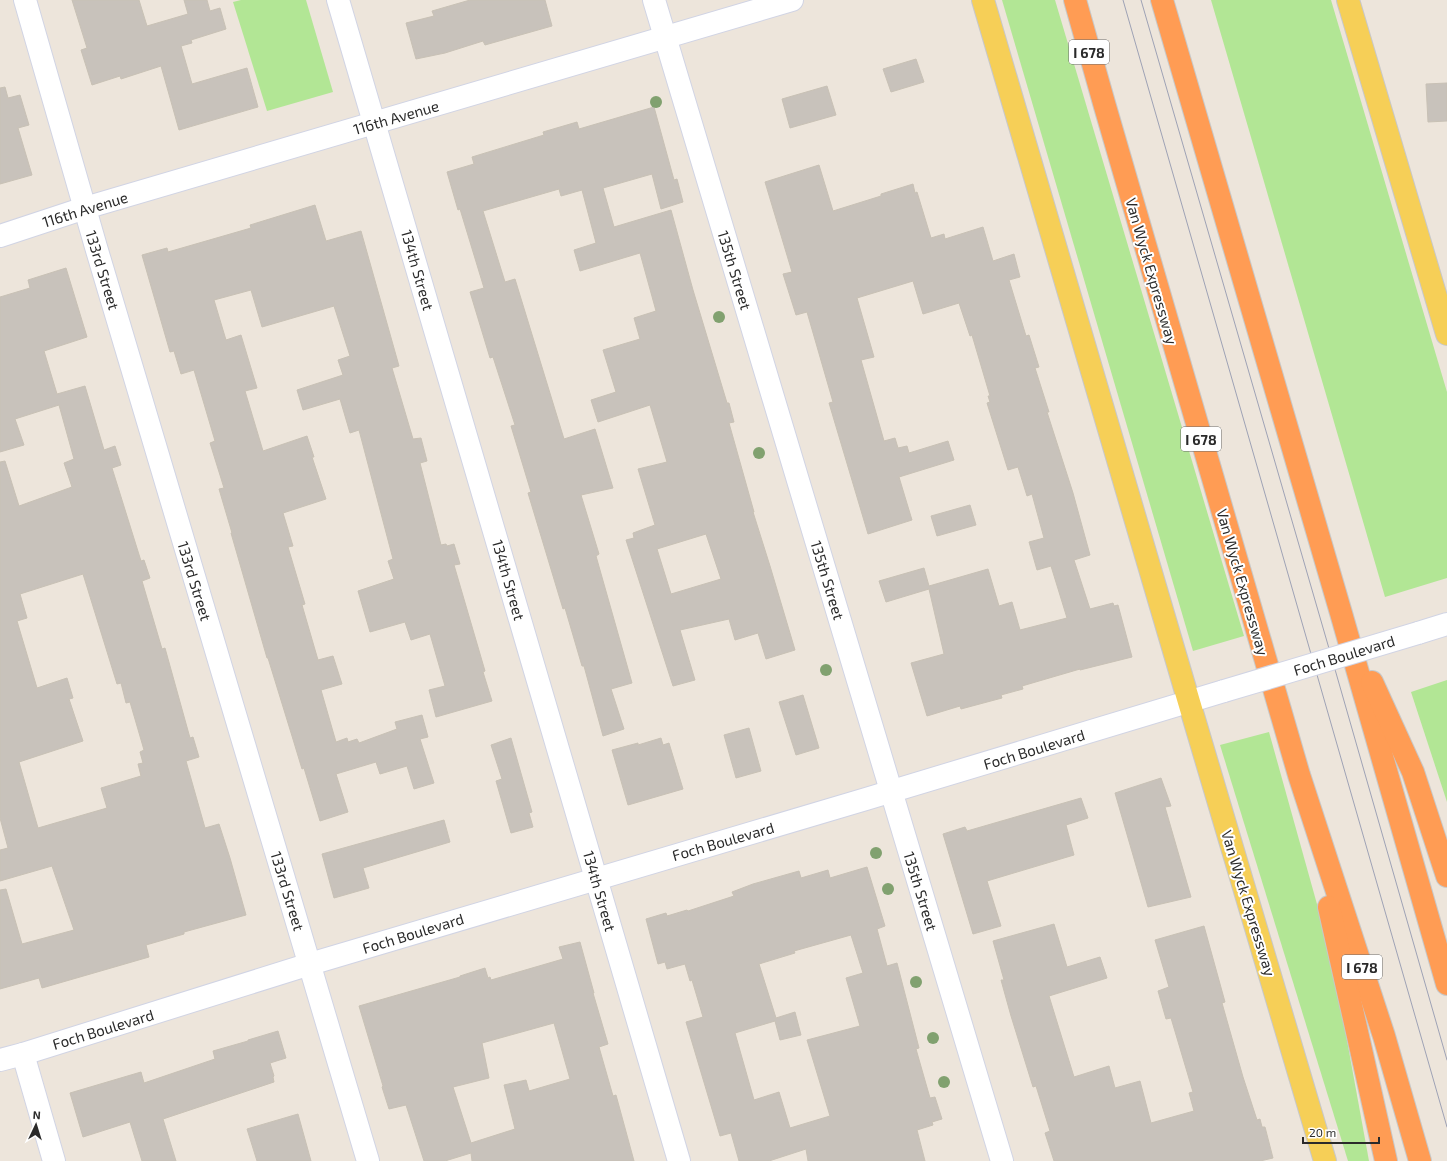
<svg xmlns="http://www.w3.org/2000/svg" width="1447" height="1161" font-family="'Exo 2',sans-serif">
	<rect width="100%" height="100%" fill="#ede5db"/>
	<!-- green -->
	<g fill="#b2e695">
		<path d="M 241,0 L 306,0 L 333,92 L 267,111 L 233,2 Z"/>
		<path d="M 1002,0 L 1055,0 L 1244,636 L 1193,651 Z"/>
		<path d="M 1211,0 L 1331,0 L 1447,392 L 1447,578 L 1385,597 Z"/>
		<path d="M 1447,680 L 1447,802 L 1411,692 Z"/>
		<path d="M 1269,732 L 1332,958 L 1369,1161 L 1348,1161 L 1220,745 Z"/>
	</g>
	<!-- building -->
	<g fill="#c8c2bb" stroke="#c8c1b5" fill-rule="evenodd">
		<path d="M 72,0 L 139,0 L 147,26 L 188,14 L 184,0 L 207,0 L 210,11 L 220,8 L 226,29 L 191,40 L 192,43 L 181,46 L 192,84 L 247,68 L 258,107 L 179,130 L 161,66 L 121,79 L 120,76 L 92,85 L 81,50 L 87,48 Z"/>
		<path d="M 470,0 L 545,0 L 552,26 L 485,45 L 483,41 L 445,53 L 416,59 L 406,23 L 434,16 L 432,11 Z"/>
		<path d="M 916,59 L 924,82 L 891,92 L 883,69 Z"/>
		<path d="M 1447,83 L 1447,121 L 1428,122 L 1426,84 Z"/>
		<path d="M 827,86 L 836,115 L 790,128 L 782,99 Z"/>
		<path d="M 5,87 L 8,98 L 20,95 L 29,125 L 18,128 L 32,175 L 0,184 L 0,88 Z"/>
		<path d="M 654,107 L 674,180 L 677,179 L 683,202 L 661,209 L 652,174 L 603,188 L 614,227 L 671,210 L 693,290 L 727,403 L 729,403 L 734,422 L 729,423 L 754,512 L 753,512 L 770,566 L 795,650 L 766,659 L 758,633 L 735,640 L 729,619 L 680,630 L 695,680 L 673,686 L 626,540 L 634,538 L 633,533 L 655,525 L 638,469 L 667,462 L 650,405 L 598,422 L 591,400 L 616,392 L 603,350 L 640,339 L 634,318 L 656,311 L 640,253 L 580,271 L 574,250 L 596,243 L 582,190 L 561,196 L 559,189 L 483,211 L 505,282 L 515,279 L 564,439 L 595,429 L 613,488 L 581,495 L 599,554 L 596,556 L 632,683 L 611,689 L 624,729 L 603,736 L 584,666 L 582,666 L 565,608 L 563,609 L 528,493 L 531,492 L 511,426 L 515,425 L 493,357 L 490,358 L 470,292 L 484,288 L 460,209 L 458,210 L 447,172 L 474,164 L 472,157 L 544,135 L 543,132 L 577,122 L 579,129 ZM 706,534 L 721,579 L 671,594 L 657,549 Z"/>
		<path d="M 819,165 L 833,211 L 881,196 L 881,194 L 913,184 L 915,193 L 917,192 L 931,238 L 944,234 L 945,239 L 983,227 L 993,261 L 1014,254 L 1020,277 L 1009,280 L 1026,336 L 1029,335 L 1039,367 L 1035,368 L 1049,412 L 1047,412 L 1073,493 L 1090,555 L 1074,560 L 1090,609 L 1113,603 L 1114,606 L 1118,605 L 1132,657 L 1080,670 L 1080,669 L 1022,686 L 1023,689 L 1001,695 L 1002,698 L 961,709 L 960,706 L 927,716 L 911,663 L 944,654 L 929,589 L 886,602 L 879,581 L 924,568 L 929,586 L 988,569 L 999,606 L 1012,602 L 1020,630 L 1067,618 L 1051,566 L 1037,570 L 1029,542 L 1044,538 L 1032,494 L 1027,496 L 1018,467 L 1008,470 L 987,403 L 990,402 L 988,396 L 990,396 L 972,335 L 970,336 L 959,303 L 923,314 L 913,281 L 857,298 L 874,357 L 861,360 L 884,441 L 895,438 L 898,448 L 907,446 L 909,453 L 948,441 L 954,460 L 899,477 L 912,520 L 868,534 L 829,403 L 833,402 L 807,312 L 796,315 L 783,274 L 792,272 L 765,182 Z"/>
		<path d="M 315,205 L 326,241 L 361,231 L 399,366 L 392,368 L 413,439 L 421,438 L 427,461 L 420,463 L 441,545 L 446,544 L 447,546 L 454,544 L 460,564 L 454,565 L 485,671 L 483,672 L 492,701 L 436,717 L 429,690 L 445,686 L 430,634 L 411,640 L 405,622 L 370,632 L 358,591 L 394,579 L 388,561 L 393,559 L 359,430 L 350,433 L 340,399 L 303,410 L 297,390 L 343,375 L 338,360 L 350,356 L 334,306 L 262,327 L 251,290 L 214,300 L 226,340 L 241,335 L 257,388 L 245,391 L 263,451 L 307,436 L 314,457 L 312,457 L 326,499 L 283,513 L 293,546 L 288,547 L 305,604 L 302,605 L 318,660 L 333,656 L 342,684 L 321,690 L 336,742 L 347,738 L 348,742 L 357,739 L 359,743 L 397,729 L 395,722 L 422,715 L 428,737 L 420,739 L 434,783 L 414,789 L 407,766 L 380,774 L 376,762 L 336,774 L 348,812 L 320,821 L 304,768 L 302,769 L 292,736 L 268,658 L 267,658 L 231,533 L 232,533 L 219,489 L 224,488 L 210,443 L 215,441 L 194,370 L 181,374 L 174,351 L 170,352 L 142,255 L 167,248 L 168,252 L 251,228 L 250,225 Z"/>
		<path d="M 66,268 L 87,337 L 44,351 L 57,394 L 85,386 L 104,450 L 115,446 L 121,465 L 112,468 L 141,561 L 144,560 L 150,578 L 142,581 L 162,649 L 165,648 L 190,738 L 193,737 L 199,757 L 186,761 L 205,828 L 219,824 L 230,858 L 246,915 L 184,932 L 184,934 L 146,945 L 149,957 L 42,988 L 39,978 L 0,989 L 0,890 L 6,889 L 22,944 L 74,930 L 52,866 L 0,881 L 0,850 L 8,848 L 0,818 L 0,462 L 5,461 L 19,506 L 72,487 L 64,463 L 74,459 L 59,405 L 15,419 L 24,445 L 0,452 L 0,297 L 30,288 L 28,280 ZM 83,574 L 117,684 L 121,683 L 126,703 L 130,702 L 144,750 L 140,752 L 143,763 L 138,764 L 141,776 L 101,788 L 107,808 L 38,828 L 19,762 L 83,741 L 69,699 L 73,698 L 67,678 L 37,688 L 17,621 L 27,618 L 20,594 Z"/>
		<path d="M 970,505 L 976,525 L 937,536 L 931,516 Z"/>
		<path d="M 803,695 L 819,748 L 796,755 L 779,702 Z"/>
		<path d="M 749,728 L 761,771 L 736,778 L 724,735 Z"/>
		<path d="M 511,738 L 532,812 L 529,813 L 533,827 L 511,833 L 496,781 L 502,779 L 491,745 Z"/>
		<path d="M 661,738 L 663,745 L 669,743 L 683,789 L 628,805 L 612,750 L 638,743 L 638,745 Z"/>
		<path d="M 1161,778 L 1171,806 L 1165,807 L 1191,897 L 1148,907 L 1115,793 Z"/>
		<path d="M 1081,798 L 1088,818 L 1066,825 L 1074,855 L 987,881 L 1001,926 L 973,934 L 943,834 L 965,827 L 967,831 Z"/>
		<path d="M 444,820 L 450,842 L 363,868 L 369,888 L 334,898 L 322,854 Z"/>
		<path d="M 867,867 L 885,926 L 877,929 L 887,966 L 897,963 L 919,1048 L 916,1049 L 930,1098 L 935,1097 L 942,1119 L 932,1122 L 933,1125 L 917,1130 L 925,1161 L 808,1161 L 806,1149 L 769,1161 L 739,1161 L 731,1133 L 720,1136 L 686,1022 L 703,1017 L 692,980 L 690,981 L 685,964 L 667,969 L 665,962 L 658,964 L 646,919 L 666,913 L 667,916 L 687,910 L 688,911 L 734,896 L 732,892 L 753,884 L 799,871 L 801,878 L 828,870 L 830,878 ZM 851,935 L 863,973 L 846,978 L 860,1026 L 807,1040 L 830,1116 L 790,1128 L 779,1092 L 754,1100 L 735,1033 L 775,1021 L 780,1040 L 801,1035 L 795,1012 L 776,1018 L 759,964 L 795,953 L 794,951 Z"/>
		<path d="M 1054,924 L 1067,967 L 1100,957 L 1107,978 L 1049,996 L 1074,1077 L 1109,1066 L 1115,1088 L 1140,1081 L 1151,1123 L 1194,1111 L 1189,1093 L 1193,1092 L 1171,1018 L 1166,1019 L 1158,991 L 1169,987 L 1155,940 L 1204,926 L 1225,1002 L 1222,1003 L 1243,1077 L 1257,1120 L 1260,1119 L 1262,1127 L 1265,1127 L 1273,1158 L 1260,1161 L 1054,1161 L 1045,1133 L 1050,1131 L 1036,1086 L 1033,1087 L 1011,1016 L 1001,980 L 1004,980 L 993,941 Z"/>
		<path d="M 580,942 L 594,993 L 593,993 L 608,1044 L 599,1047 L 613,1096 L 616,1095 L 634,1161 L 472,1161 L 471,1153 L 445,1161 L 424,1161 L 406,1105 L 389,1109 L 382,1087 L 383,1086 L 359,1006 L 460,977 L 460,976 L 485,968 L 488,978 L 490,977 L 491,980 L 563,959 L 559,947 ZM 554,1023 L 570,1079 L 529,1091 L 526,1080 L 504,1085 L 515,1129 L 471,1143 L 453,1087 L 489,1078 L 482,1043 Z"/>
		<path d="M 278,1031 L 286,1058 L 270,1063 L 274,1076 L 273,1077 L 274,1082 L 163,1119 L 176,1161 L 142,1161 L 130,1122 L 83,1137 L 70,1093 L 141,1072 L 144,1083 L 215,1059 L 213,1051 L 248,1041 L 248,1040 Z"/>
		<path d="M 298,1114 L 311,1161 L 257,1161 L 247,1129 Z"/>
	</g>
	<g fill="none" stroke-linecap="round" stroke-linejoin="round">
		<!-- minor casing -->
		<g stroke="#d1d4e4" stroke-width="24">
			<g id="minor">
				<path d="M 25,0 L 96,247 L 368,1161"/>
				<path d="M 338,0 L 679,1161"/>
				<path d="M 654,0 L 1002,1161"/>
				<path d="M 0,236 L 85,208 L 792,0"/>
				<path d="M 1418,633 L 1447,624"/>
				<path d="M 23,1054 L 54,1161"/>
				<path d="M 0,1060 L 23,1054 L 310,964 L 866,799 L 1224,691"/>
			</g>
		</g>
		<!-- major casing -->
		<g stroke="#c8c8c8" stroke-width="24">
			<g id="major">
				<path d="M 983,0 L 1189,702 L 1325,1161"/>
				<path d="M 1348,0 L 1447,334"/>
			</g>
		</g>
		<!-- highway casing -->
		<g stroke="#c8c8c8" stroke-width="24">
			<g id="highway">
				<path d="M 1075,0 L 1104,103 L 1299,775 L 1384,1036 L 1420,1161"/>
				<path d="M 1162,0 L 1341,613 L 1447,984"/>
				<path d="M 1372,682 L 1413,772 L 1447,876"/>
				<path d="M 1329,907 L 1386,1161"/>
			</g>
		</g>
		<!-- minor -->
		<use href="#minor" stroke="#fff" stroke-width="22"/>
		<!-- major -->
		<use href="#major" stroke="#f6cf57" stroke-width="22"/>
		<!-- highway -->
		<use href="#highway" stroke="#ff9c54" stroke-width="22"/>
		<!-- tram -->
		<g stroke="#9ea2b5" stroke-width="1">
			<path d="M 1123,0 L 1447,1127"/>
			<path d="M 1141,0 L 1328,645 L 1447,1060"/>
		</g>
		<!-- minor-bridge casing -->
		<g stroke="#d1d4e4" stroke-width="24" stroke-linecap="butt">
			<path id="minor-bridge" d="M 1224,691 L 1418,633"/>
		</g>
		<!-- minor-bridge -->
		<use href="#minor-bridge" stroke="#fff" stroke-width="22"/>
	</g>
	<!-- trees -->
	<g fill="#81a16f">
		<circle cx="656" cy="102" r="6"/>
		<circle cx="719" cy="317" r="6"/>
		<circle cx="759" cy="453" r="6"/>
		<circle cx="826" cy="670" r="6"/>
		<circle cx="876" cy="853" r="6"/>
		<circle cx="888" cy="889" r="6"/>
		<circle cx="916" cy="982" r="6"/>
		<circle cx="933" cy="1038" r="6"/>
		<circle cx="944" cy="1082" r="6"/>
	</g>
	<g text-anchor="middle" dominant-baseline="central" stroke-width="4" stroke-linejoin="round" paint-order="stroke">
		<!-- shield labels -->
		<g fill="#fff" stroke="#6a6a6a" stroke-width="1">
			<rect x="1069" y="40" width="40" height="24" rx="3"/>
			<rect x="1181" y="427" width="40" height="24" rx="3"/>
			<rect x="1342" y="955" width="40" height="24" rx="3"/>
		</g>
		<g font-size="14" font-weight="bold" fill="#2a2a2a">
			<text x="1089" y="52">I 678</text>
			<text x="1201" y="439">I 678</text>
			<text x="1362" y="967">I 678</text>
		</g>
		<!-- street labels -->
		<g font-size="15" fill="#2a2a2a" stroke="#fff">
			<text transform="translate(396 117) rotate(-16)">116th Avenue</text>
			<text transform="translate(85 209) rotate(-17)">116th Avenue</text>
			<text transform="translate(103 270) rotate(73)">133rd Street</text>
			<text transform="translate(418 270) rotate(74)">134th Street</text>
			<text transform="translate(735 270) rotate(73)">135th Street</text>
			<text transform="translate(1152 271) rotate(74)">Van Wyck Expressway</text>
			<text transform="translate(509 580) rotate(74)">134th Street</text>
			<text transform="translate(828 580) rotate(73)">135th Street</text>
			<text transform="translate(195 581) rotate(73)">133rd Street</text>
			<text transform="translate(1243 582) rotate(74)">Van Wyck Expressway</text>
			<text transform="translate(1344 655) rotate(-17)">Foch Boulevard</text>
			<text transform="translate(1034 749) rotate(-17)">Foch Boulevard</text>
			<text transform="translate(723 841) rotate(-16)">Foch Boulevard</text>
			<text transform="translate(288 891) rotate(73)">133rd Street</text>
			<text transform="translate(600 891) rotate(74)">134th Street</text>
			<text transform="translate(921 891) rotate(73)">135th Street</text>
			<text transform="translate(1249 903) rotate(73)">Van Wyck Expressway</text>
			<text transform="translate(413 933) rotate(-17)">Foch Boulevard</text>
			<text transform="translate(103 1029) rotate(-17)">Foch Boulevard</text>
		</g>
	</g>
	<!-- north arrow -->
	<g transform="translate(36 1125) rotate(4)" stroke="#ffffff" stroke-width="3" paint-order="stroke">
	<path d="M0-3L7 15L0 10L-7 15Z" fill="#2a2a2a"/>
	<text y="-6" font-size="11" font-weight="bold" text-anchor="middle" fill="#2a2a2a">N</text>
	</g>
	<!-- scale -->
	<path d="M1303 1137v6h76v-6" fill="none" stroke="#2a2a2a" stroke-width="2"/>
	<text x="1309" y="1137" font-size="12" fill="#2a2a2a" stroke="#ffffff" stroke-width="3" paint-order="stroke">20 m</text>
</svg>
